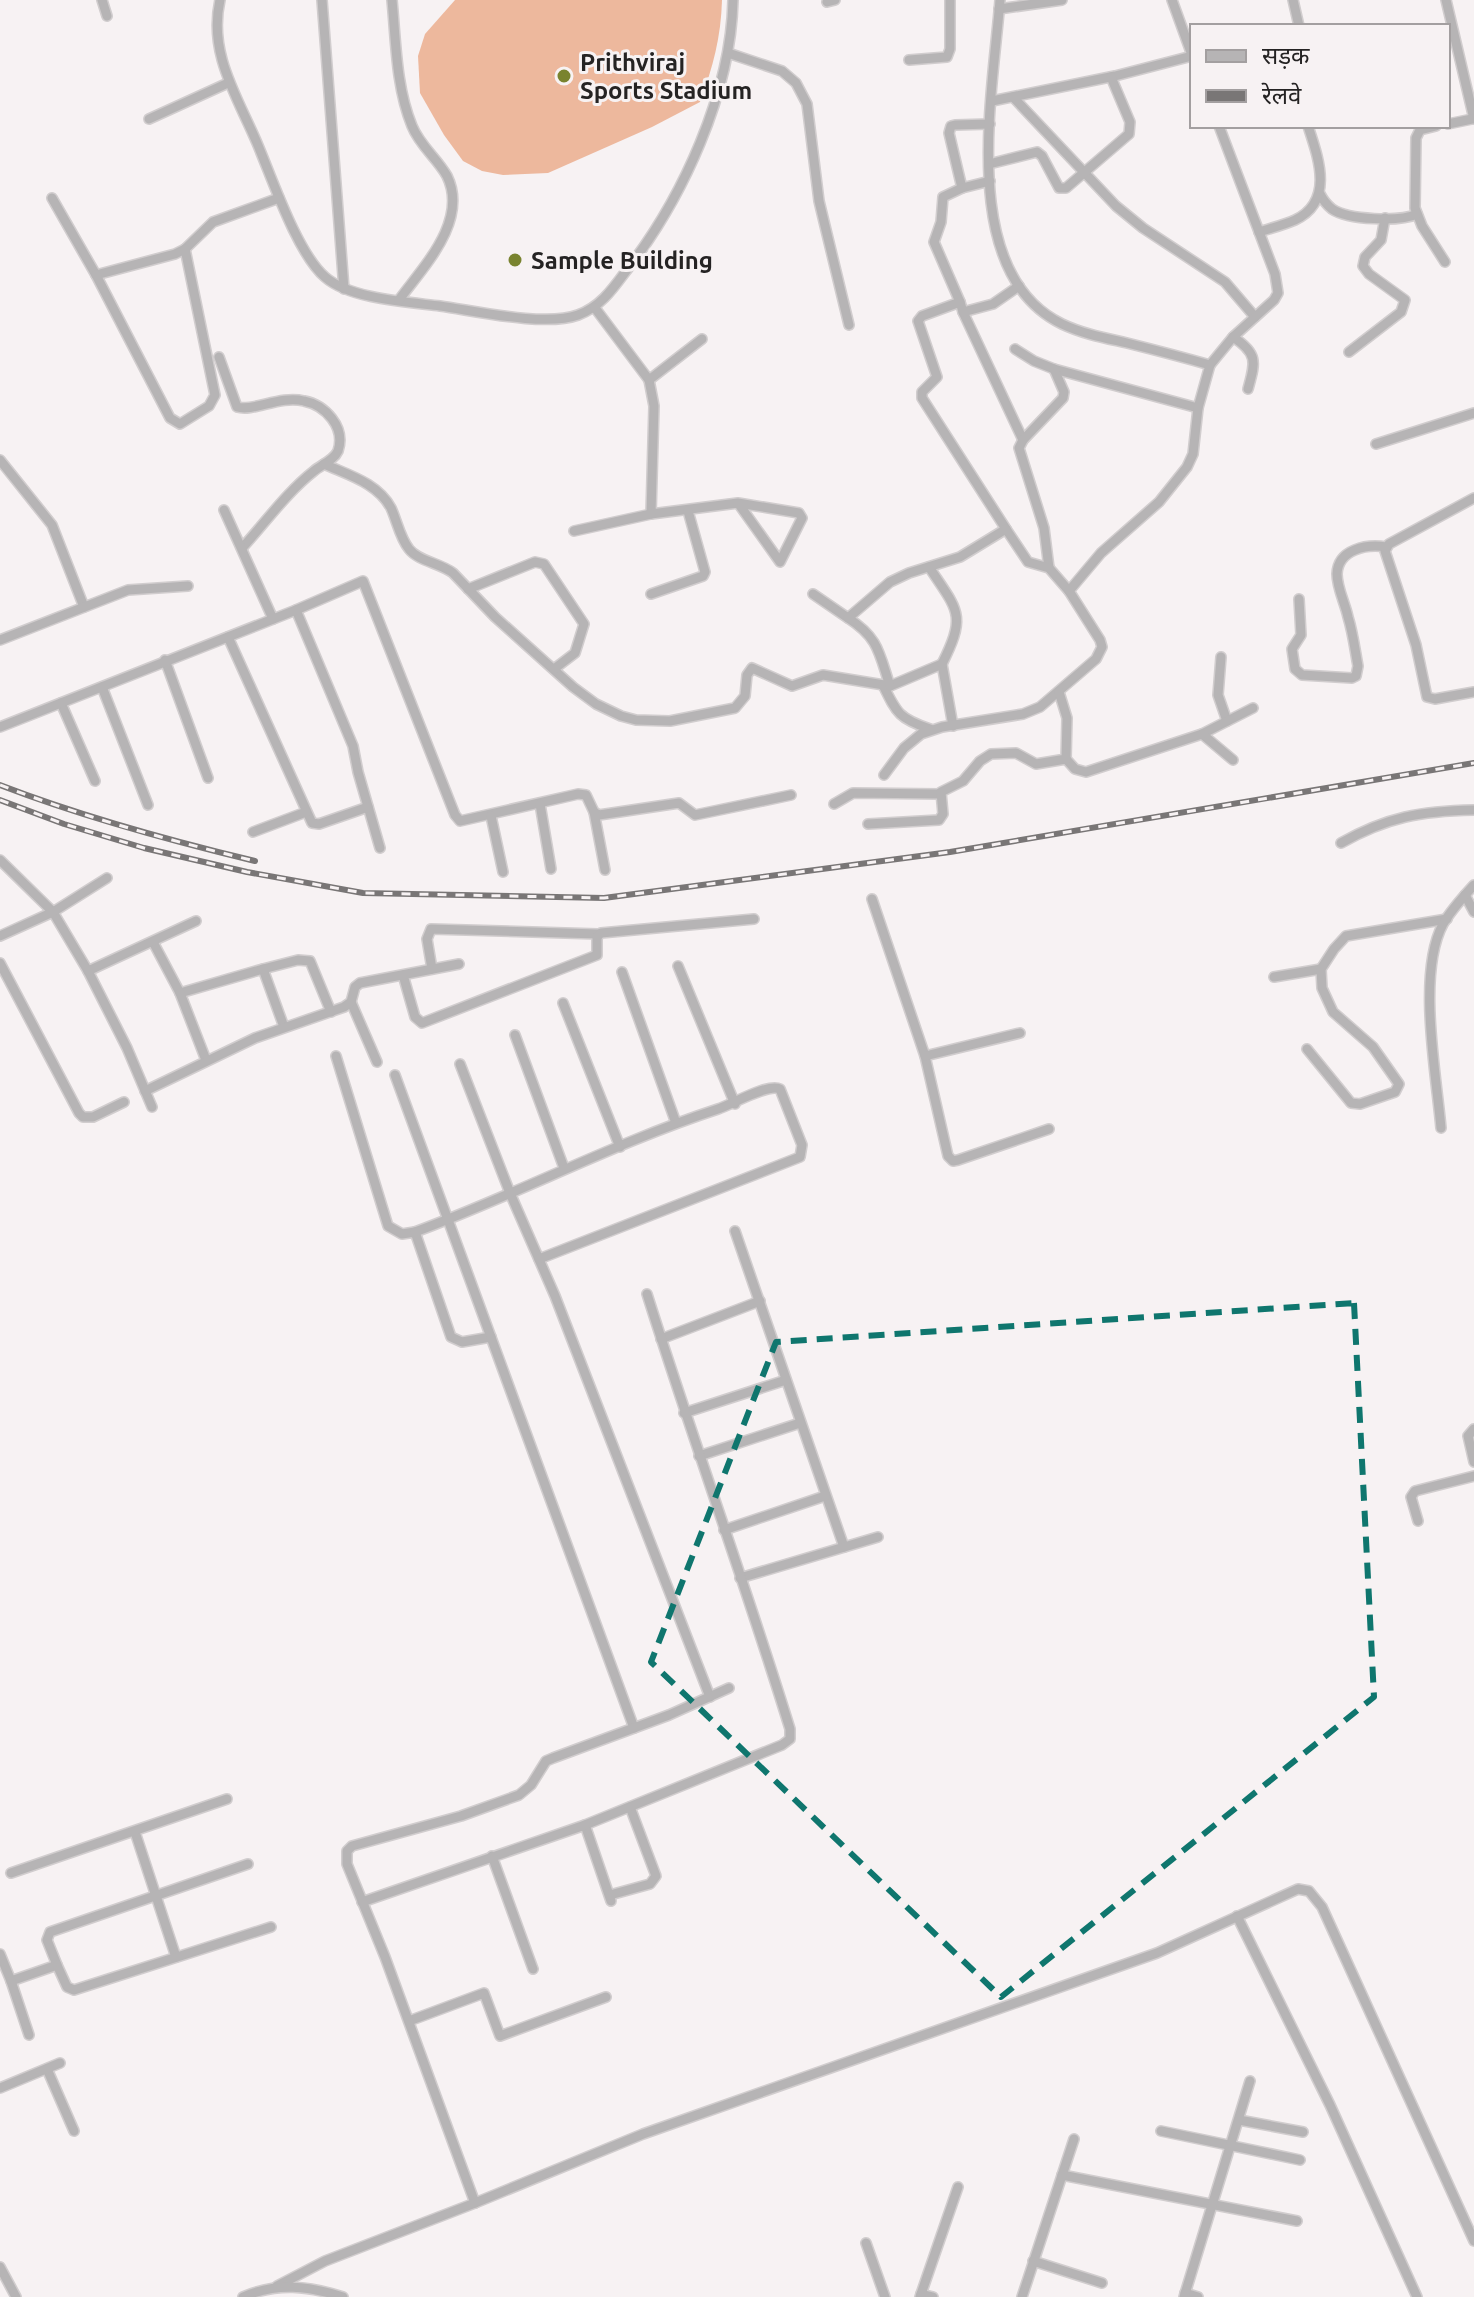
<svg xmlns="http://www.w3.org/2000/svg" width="1474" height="2297" font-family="Ubuntu,'Noto Sans Devanagari',sans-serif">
	<rect width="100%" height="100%" fill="#f7f2f3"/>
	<!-- garden -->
	<path fill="#edb89d" d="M 455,0 L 722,0 C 721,37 713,67 700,102 L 652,127 L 548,173 L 503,175 L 482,171 L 463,161 L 444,135 L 420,93 L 418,56 L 425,34 Z"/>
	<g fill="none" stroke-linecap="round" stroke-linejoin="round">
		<!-- street casing -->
		<g stroke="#d1cdce" stroke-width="12">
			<g id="street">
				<path d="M 102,0 L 107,16"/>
				<path d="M 220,0 C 208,53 237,96 257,143 C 272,178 297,253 325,277 C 350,299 407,302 440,306 C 476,311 545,327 578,315 C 600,307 612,290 626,271 C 683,198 731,93 733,0"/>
				<path d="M 322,0 L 344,289"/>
				<path d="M 392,0 C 396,42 396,87 412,126 C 420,146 437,158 447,176 C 469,221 423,267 399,300"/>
				<path d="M 1172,0 L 1192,55"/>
				<path d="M 1293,0 L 1299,26"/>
				<path d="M 1446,0 L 1474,119"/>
				<path d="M 827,2 L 835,0"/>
				<path d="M 999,9 L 1062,0"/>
				<path d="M 728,53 L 782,71 L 796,83 L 807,104 L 819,201 L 849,325"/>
				<path d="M 909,60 L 947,57 L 950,49 L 950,0"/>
				<path d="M 1013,97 L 1116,206 L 1143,228 L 1225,282 L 1255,317"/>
				<path d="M 992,101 L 1115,76 L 1192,56"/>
				<path d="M 149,119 L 228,83"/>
				<path d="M 1448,124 L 1472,119"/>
				<path d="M 1436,126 L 1420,130 L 1416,138 L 1415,208 L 1422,226 L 1445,262"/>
				<path d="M 989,164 L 1037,152 L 1042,156 L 1059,188 L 1066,188 L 1129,134 L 1130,122 L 1111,77"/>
				<path d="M 990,181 L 962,188 L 949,133 L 951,126 L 955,125 L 990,124"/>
				<path d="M 1320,194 C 1323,200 1327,205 1332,209 C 1348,220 1400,222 1417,214"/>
				<path d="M 52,198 L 96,275 L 175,254 L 185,249 L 213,222 L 279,198"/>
				<path d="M 1259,232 C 1271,228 1284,225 1295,220 C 1335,201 1318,157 1308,126"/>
				<path d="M 96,275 L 170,418 L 180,424 L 209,406 L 215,395 L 185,249"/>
				<path d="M 960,302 L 934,242 L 941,222 L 943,197 L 962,188"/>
				<path d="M 595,308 L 649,380 L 654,406 L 651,514 L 738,503 L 799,513 L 802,518 L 780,562 L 738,503"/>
				<path d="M 963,312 L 1023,440"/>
				<path d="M 1233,337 C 1259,354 1255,363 1248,389"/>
				<path d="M 1015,349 L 1034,361 L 1054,369 L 1198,408"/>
				<path d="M 1349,352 L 1401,312 L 1405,300 L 1369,274 L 1363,266 L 1365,257 L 1381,240 L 1385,218"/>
				<path d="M 219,357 L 237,407 C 254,412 280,395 304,401 C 325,405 346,427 338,451 C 334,460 321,465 314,471 C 287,492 265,523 242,548"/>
				<path d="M 1210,365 L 1233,337 L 1274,300 L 1278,293 L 1275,274 L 1219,126"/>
				<path d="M 649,380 L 702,339"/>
				<path d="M 1376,444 L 1474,413"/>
				<path d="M 0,460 L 52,525 L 84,607"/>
				<path d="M 324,464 C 348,475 378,483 391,508 C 397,521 400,538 409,549 C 418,561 440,563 453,573 L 495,617 L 573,687 L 596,704 L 621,716 L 636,720 L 670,721 L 735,708 L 745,696 L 747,675 L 752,668 L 792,686 L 823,675 L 890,686 L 942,664 L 953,726"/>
				<path d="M 1474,498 L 1389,544 L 1385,551 L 1416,645 L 1427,697 L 1435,699 L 1474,692"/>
				<path d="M 224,510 L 273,619"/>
				<path d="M 1006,529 L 922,398 L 922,392 L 937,377 L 918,321 L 922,316 L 960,302 L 963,312 L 993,304 L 1019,286"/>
				<path d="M 574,531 L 651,514"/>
				<path d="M 929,567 C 958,611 967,614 942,664"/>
				<path d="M 1049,568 L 1044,528 L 1019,448 L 1023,440 L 1063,398 L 1064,392 L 1054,369"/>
				<path d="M 468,589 L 535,562 L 544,564 L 584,624 L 575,653 L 554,669"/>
				<path d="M 651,594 L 703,576 L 705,572 L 688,511"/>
				<path d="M 813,594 L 848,618"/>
				<path d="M 1299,599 L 1301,635 L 1292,649 L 1295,669 L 1302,675 L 1352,678 L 1356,676 L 1358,666 C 1355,650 1353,633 1348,617 C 1345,603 1337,588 1337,574 C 1338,549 1367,544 1386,547"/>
				<path d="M 296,610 L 353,746 L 358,772 L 380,848"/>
				<path d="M 228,637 L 312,823 L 319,824 L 368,807"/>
				<path d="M 0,640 L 128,590 L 188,586"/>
				<path d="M 1221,657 L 1218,695 L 1227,721"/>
				<path d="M 165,660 L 208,778"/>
				<path d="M 883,685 C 897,714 900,719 930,729"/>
				<path d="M 890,686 C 879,653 879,638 848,618 L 890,582 L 909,573 L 960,557 L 1006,529 L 1028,562 L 1049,568 L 1069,591"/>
				<path d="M 102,687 L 148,805"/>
				<path d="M 61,703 L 95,781"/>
				<path d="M 0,727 L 296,610 L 363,581 L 455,815 L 460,821 L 578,794 L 586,795 L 594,812 L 599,815 L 679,803 L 695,815 L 791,795"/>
				<path d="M 1202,734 L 1253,708"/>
				<path d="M 1066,759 L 1075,769 L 1086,772 L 1202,734 L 1233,760"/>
				<path d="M 884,775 L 904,748 L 921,734 L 942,727 L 1023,714 L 1040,707 L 1096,659 L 1102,647 L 1100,640 L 1069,591 L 1101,553 L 1159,502 L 1187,467 L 1193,454 L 1198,408 L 1210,365 C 1182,357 1155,350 1127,343 C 1105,338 1083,334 1062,324 C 957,273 993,93 1000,0"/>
				<path d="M 540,804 L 551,869"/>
				<path d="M 834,804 L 853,793 L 940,794"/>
				<path d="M 594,812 L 605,870"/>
				<path d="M 491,816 L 503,872"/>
				<path d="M 868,824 L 939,820 L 943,814 L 941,792 L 963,781 L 980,761 L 991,754 L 1016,753 L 1036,764 L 1066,759 L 1067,718 L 1059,692"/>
				<path d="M 253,832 L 306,812"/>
				<path d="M 1341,843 C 1387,817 1421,811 1474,810"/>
				<path d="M 0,860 L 53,912 L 88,971 L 127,1048 L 152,1107"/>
				<path d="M 1465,895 L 1474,912"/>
				<path d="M 872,899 L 925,1056 L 948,1156 L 953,1161 L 958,1160 L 1049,1129"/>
				<path d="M 0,936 L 53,912 L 107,878"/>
				<path d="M 153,942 L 180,993 L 263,969 L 284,1027"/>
				<path d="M 0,963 L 79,1113 L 83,1117 L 93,1117 L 124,1102"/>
				<path d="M 678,966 L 735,1104"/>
				<path d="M 263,969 L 298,960 L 310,961 L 331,1012"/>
				<path d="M 432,969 L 427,939 L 431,929 L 598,934"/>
				<path d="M 88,971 L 196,921"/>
				<path d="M 622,972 L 676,1123"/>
				<path d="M 403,975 L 415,1017 L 422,1023 L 597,955 L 597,937 L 601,933 L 754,919"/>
				<path d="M 1274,977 L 1321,969"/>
				<path d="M 180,993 L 206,1060"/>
				<path d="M 351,1002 L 377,1062"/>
				<path d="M 563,1003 L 620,1147"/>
				<path d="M 515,1035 L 564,1168"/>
				<path d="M 1307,1049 L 1351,1103 L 1360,1104 L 1395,1092 L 1399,1084 L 1373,1047 L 1333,1012 L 1322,988 L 1321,969 L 1334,949 L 1346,936 L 1447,919"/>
				<path d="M 336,1056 L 388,1226 L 402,1234 L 415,1232 L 451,1337 L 462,1342 L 491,1337"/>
				<path d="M 925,1056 L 1020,1033"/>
				<path d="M 460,1064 L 510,1193 L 555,1296 L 710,1697"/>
				<path d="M 395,1075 L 634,1728"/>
				<path d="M 145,1091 L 255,1038 L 344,1007 L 351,1002 L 355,987 L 360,983 L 459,964"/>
				<path d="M 1441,1128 C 1436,1072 1417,973 1443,924 C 1451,910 1463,897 1474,885"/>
				<path d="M 735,1231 L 844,1547"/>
				<path d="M 415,1232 C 518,1194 614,1143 718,1109 C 733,1104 768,1083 780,1089 L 802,1145 L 800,1157 L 539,1259"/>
				<path d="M 661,1339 L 760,1301"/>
				<path d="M 684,1413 L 786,1380"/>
				<path d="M 1474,1429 L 1468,1436 L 1474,1462"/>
				<path d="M 699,1456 L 800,1423"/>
				<path d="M 1418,1521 L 1411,1497 L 1415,1491 L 1474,1476"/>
				<path d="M 724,1530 L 825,1496"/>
				<path d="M 740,1578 L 878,1537"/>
				<path d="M 585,1825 L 611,1901"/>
				<path d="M 135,1832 L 176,1957"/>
				<path d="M 492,1856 L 533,1969"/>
				<path d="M 11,1873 L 227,1799"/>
				<path d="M 610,1895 L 650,1884 L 656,1876 L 630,1807"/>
				<path d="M 362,1902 L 585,1825 L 782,1745 L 790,1739 L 790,1729 C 745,1583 693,1440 647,1294"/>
				<path d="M 1237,1916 L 1330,2105 L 1417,2297"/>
				<path d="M 0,1954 L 11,1981 L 57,1965 L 47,1940 L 50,1932 L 248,1864"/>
				<path d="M 57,1965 L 67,1987 L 74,1990 L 271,1927"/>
				<path d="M 11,1981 L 29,2035"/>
				<path d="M 409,2021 L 484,1993 L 500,2036 L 606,1997"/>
				<path d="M 47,2069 L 74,2131"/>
				<path d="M 0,2088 L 60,2063"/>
				<path d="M 1239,2120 L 1303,2132"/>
				<path d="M 1161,2131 L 1300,2160"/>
				<path d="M 1062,2175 L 1297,2221"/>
				<path d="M 475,2203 L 385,1957 L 347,1864 L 347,1851 L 352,1846 L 461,1816 L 519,1795 L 531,1785 L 546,1761 L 553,1758 L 669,1715 L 729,1688"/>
				<path d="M 866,2243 L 885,2297"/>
				<path d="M 1033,2261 L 1102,2283"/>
				<path d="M 0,2267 L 16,2297"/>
				<path d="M 277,2286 L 325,2261 L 475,2203 L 643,2134 L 1157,1953 L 1298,1889 L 1309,1891 L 1322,1907 L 1474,2241"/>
				<path d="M 1185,2293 L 1198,2297"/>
				<path d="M 921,2294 L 933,2297"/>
				<path d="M 243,2297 C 277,2282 309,2286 343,2297"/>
				<path d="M 920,2297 L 958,2187"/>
				<path d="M 1022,2297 L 1074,2139"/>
				<path d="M 1184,2297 L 1250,2081"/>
			</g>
		</g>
		<!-- street -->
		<use href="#street" stroke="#b6b4b5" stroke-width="9"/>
		<!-- rail casing -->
		<g stroke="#797676" stroke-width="6">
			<g id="rail">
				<path d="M 0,785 C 83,817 168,840 255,861"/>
				<path d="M 0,800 L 64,824 L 144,848 L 247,872 L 363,893 L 604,898 L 950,852 L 1474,763"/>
			</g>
		</g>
		<!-- rail -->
		<use href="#rail" stroke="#f7f2f3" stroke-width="3" stroke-dasharray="9" stroke-linecap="butt"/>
	</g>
	<!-- marked area -->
	<path fill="none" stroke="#0f766e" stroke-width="6" stroke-dasharray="16 10" stroke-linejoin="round" d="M 1354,1303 L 1374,1697 L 1001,1997 L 651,1662 L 776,1342 Z"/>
	<!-- markers -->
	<g fill="#79832f" stroke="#f7f2f3" stroke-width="3">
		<circle cx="564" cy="76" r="8"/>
		<circle cx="515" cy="260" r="8"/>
	</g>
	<g text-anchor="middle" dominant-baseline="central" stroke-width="6" stroke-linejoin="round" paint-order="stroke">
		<!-- poi labels -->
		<g font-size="24" font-weight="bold" fill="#252323" stroke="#f7f2f3" text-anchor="start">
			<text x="580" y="62">Prithviraj<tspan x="580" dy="28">Sports Stadium</tspan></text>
			<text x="531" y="260">Sample Building</text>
		</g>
	</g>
	<!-- legend -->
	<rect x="1190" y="24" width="260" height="104" fill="#f7f2f3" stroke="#a39fa0" stroke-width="2"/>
	<rect x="1206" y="50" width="40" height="12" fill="#b6b4b5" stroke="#a39fa0" stroke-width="2"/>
	<text x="1262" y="64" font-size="24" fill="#252323">सड़क</text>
	<rect x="1206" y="90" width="40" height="12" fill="#797676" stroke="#a39fa0" stroke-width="2"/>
	<text x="1262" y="104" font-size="24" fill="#252323">रेलवे</text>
</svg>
